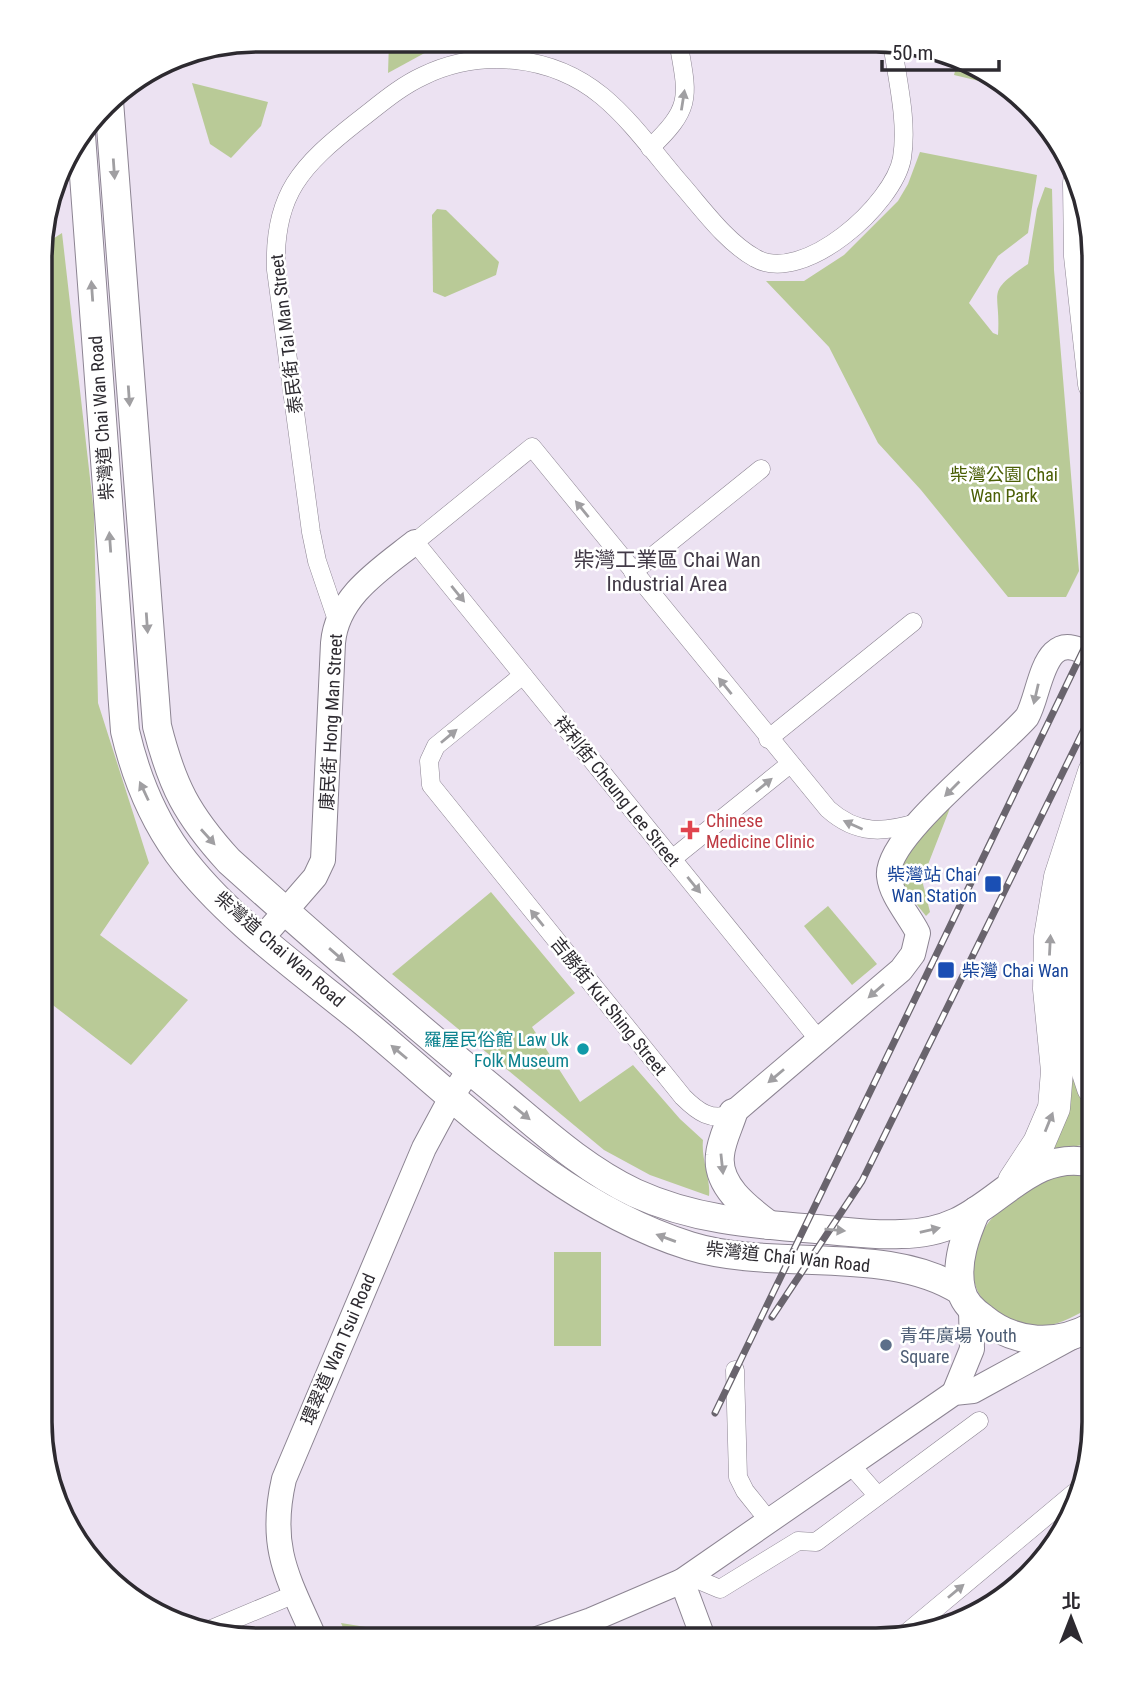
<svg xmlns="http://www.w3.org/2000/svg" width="1134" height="1681" font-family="'Roboto Condensed','Noto Sans TC',sans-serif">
	<rect width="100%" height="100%" fill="#ece2f2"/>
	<!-- green -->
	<g fill="#b9ca97">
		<path d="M 389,41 L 425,41 L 432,49 L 388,73 Z"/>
		<path d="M 957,64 L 997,80 L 996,85 L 954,75 Z"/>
		<path d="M 192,83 L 268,102 L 261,126 L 231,158 L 210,144 Z"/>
		<path d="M 920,152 L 1037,175 L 1028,233 L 998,256 L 969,303 L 993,333 L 998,335 C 1001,289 984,294 1028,264 L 1037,209 L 1045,187 L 1052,189 L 1054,270 L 1079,571 L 1066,597 L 1008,597 L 921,490 L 878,443 L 829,347 L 766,281 L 804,281 L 844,255 L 898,201 L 908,184 Z"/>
		<path d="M 437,209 L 446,210 L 499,262 L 496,275 L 445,297 L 433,292 L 432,215 Z"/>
		<path d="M 62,233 L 94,513 L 98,703 L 149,863 L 100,935 L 188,1000 L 131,1065 L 41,996 L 42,460 L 47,424 L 42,420 L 42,246 Z"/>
		<path d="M 950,808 L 922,880 L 930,912 L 926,916 L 897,880 L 905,845 Z"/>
		<path d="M 491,892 L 575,993 L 532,1027 L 580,1102 L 633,1065 L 680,1119 L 703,1140 C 701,1160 711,1179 709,1196 L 650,1175 L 604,1150 L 392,974 Z"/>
		<path d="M 828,906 L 877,964 L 852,985 L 804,926 Z"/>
		<path d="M 1057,990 L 1078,1081 L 1093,1114 L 1093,1150 L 1082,1145 L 1050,1151 Z"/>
		<path d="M 1066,1173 L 1093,1175 L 1093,1306 C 1078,1314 1062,1324 1044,1326 C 1026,1328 1014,1322 999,1313 C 982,1302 974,1291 973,1270 C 970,1219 1024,1187 1066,1173 Z"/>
		<rect x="554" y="1252" width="47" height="94"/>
		<path d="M 341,1623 L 446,1640 L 348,1639 Z"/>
	</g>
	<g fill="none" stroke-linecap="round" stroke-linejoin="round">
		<!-- street casing -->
		<g stroke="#8c8492" stroke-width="19">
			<g id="street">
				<path d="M 650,148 C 693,107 688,97 678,41"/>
				<path d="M 633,572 L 761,469"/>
				<path d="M 337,620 L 317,561 L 311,532 L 276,270 C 273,194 302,165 358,121 C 379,105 399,87 423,76 C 481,48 552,55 602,96 C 632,121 655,154 680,183 C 702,208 726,242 755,258 C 803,286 894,204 902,158 C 908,121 897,79 892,42"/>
				<path d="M 523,675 L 436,746 L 429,761 L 431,785 L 683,1097 C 697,1111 712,1123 733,1113"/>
				<path d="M 768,739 L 913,622"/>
				<path d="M 672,859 L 790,764"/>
				<path d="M 819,1040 L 415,542 L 532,447 L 828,809 C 857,835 884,833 919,822"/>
				<path d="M 735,1370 L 738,1477 L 745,1491 L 769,1521"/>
				<path d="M 850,1464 L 877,1495"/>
				<path d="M 689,1576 L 720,1589 L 798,1541 L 816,1542 L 979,1421"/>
				<path d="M 209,1630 L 295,1594"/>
				<path d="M 904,1635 L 1074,1493"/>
			</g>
		</g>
		<!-- secondary casing -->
		<g stroke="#8c8492" stroke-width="26">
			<g id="secondary">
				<path d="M 262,938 L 315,877 L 323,860 L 333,643 C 337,596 381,569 415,542"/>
				<path d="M 733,1113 L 901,970 L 913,954 L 918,933 C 909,915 891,896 889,876 C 884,837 1000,749 1027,717 C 1042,691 1042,619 1094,659"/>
				<path d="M 954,1393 L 972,1349 L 971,1310"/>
				<path d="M 682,1581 L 704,1640"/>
				<path d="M 315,1639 C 288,1578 268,1548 284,1479 L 424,1148 L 452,1096 L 469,1070"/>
				<path d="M 534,1640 L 591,1620 L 682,1581 L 954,1393 L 973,1391 L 1072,1337"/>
			</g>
		</g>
		<!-- primary casing -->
		<g stroke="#8c8492" stroke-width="30">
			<g id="primary">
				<path d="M 109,101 L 157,726 C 172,786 187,815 229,861 C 316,939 404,1016 494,1090 C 539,1127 582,1168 635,1193 C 694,1220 753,1224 816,1229 C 844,1231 873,1236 901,1234 C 919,1234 940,1230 957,1222 C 1004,1200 1035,1149 1093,1163"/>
				<path d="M 81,135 L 125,731 C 135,774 152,817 178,853 C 224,916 299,969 359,1018 C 462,1103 559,1205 690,1246 C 774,1272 888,1244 961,1291"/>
				<path d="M 733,1113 C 729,1126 721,1141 720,1155 C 716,1186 748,1209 769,1225"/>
				<path d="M 976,1211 C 966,1234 955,1262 961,1289 C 963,1301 973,1311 983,1318 C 1016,1345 1057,1346 1093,1326"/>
			</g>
		</g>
		<!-- highway casing -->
		<g stroke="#8c8492" stroke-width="33">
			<g id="highway">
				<path d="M 1079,183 L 1080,256 L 1094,384"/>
				<path d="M 1087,858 C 1065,933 1067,1015 1093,1088"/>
				<path d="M 1014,1181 L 1039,1143 L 1054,1108 L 1057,1071 L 1049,989 L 1050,937 L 1060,877 L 1094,772"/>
			</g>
		</g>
		<!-- street -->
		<use href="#street" stroke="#fff" stroke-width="18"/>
		<!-- secondary -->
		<use href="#secondary" stroke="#fff" stroke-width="24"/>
		<!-- primary -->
		<use href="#primary" stroke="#fff" stroke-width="28"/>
		<!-- highway -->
		<use href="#highway" stroke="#fff" stroke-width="32"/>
		<!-- rail casing -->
		<g stroke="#69646d" stroke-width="7">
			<g id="rail">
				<path d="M 772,1317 L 862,1181 L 1094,709"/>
				<path d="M 715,1413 L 1094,628"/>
			</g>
		</g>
		<!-- rail -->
		<use href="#rail" stroke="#fff" stroke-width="4.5" stroke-dasharray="13" stroke-linecap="butt"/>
	</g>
	<!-- one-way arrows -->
	<defs><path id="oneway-solid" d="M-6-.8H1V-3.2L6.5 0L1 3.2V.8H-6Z" transform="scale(1.75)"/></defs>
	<g fill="#a09fa2">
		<use href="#oneway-solid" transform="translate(683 100) rotate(-81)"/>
		<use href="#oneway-solid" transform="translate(114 169) rotate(86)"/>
		<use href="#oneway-solid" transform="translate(92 291) rotate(-94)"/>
		<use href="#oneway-solid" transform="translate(129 396) rotate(86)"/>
		<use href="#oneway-solid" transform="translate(582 509) rotate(-129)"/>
		<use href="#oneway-solid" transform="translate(110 542) rotate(-94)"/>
		<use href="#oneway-solid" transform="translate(458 594) rotate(51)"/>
		<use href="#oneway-solid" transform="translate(147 623) rotate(86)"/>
		<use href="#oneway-solid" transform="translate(725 686) rotate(-129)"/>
		<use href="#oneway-solid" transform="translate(1036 694) rotate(103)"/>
		<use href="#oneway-solid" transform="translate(449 736) rotate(-40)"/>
		<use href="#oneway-solid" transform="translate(764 785) rotate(-39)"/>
		<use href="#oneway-solid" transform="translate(952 789) rotate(135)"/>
		<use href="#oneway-solid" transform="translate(144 791) rotate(-115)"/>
		<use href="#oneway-solid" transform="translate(853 825) rotate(-156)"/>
		<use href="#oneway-solid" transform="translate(208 837) rotate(48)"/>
		<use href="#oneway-solid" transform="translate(694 885) rotate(51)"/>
		<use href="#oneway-solid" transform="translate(537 918) rotate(-129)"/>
		<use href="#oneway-solid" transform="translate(1050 945) rotate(-87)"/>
		<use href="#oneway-solid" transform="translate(337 955) rotate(41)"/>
		<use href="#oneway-solid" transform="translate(876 991) rotate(139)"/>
		<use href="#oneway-solid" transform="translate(399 1052) rotate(-140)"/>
		<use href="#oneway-solid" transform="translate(776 1076) rotate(140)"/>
		<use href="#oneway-solid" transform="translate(522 1113) rotate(39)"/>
		<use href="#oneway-solid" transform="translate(1049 1122) rotate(-68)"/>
		<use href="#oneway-solid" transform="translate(722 1164) rotate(84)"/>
		<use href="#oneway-solid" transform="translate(835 1230) rotate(5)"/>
		<use href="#oneway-solid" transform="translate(930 1230) rotate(-13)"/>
		<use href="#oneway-solid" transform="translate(666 1238) rotate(-160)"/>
		<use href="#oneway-solid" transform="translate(956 1591) rotate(-40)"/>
	</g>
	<!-- markers -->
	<path fill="#e0444e" stroke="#fff" stroke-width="2.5" d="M686.5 819.5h7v7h7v7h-7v7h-7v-7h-7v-7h7z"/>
	<g fill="#1a4fb4" stroke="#fff" stroke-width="2.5">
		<rect x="984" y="875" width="18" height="18" rx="3.5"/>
		<rect x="937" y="961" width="18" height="18" rx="3.5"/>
	</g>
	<circle fill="#0f9aa8" stroke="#fff" stroke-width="2.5" cx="583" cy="1049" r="7"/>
	<circle fill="#5c6f8a" stroke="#fff" stroke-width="2.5" cx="886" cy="1345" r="7"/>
	<g text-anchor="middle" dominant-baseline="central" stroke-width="5" stroke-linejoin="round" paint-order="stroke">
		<!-- street labels -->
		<g font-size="18" fill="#2d2a30" stroke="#fff">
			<text transform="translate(286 334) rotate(-97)">泰民街 Tai Man Street</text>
			<text transform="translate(101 418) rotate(-94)">柴灣道 Chai Wan Road</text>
			<text transform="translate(331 722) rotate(-87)">康民街 Hong Man Street</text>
			<text transform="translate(617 791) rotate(51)">祥利街 Cheung Lee Street</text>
			<text transform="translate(280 949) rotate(41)">柴灣道 Chai Wan Road</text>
			<text transform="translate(609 1006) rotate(51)">吉勝街 Kut Shing Street</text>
			<text transform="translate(788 1257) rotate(6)">柴灣道 Chai Wan Road</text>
			<text transform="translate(338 1349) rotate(-67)">環翠道 Wan Tsui Road</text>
		</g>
		<!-- park labels -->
		<g font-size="18" fill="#4b5f06" stroke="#fff">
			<text x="1004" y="474">柴灣公園 Chai<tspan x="1004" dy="21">Wan Park</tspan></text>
		</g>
		<!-- health labels -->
		<g font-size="18" fill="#be3a42" stroke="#fff" text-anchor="start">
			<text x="706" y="820">Chinese<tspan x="706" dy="21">Medicine Clinic</tspan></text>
		</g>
		<!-- transit labels -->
		<g font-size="18" fill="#164399" stroke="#fff" text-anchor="end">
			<text x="977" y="874">柴灣站 Chai<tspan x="977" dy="21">Wan Station</tspan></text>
			<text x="962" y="970" text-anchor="start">柴灣 Chai Wan</text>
		</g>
		<!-- culture labels -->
		<g font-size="18" fill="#0d838f" stroke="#fff" text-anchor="end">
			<text x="569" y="1039">羅屋民俗館 Law Uk<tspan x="569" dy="21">Folk Museum</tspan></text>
		</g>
		<!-- service labels -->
		<g font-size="18" fill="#4e5e75" stroke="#fff" text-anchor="start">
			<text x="900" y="1335">青年廣場 Youth<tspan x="900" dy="21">Square</tspan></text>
		</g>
		<!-- quarter labels -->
		<g font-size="21" fill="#423a47" stroke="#fff">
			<text x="667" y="560">柴灣工業區 Chai Wan<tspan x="667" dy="24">Industrial Area</tspan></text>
		</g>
	</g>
	<!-- crop -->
	<path d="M0 0H1134V1681H0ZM258 52H876A206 206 0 0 1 1082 258V1422A206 206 0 0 1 876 1628H258A206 206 0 0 1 52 1422V258A206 206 0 0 1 258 52Z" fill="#fff" fill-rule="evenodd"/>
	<path fill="none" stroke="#2d2a30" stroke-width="3.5" d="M258 52H876A206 206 0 0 1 1082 258V1422A206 206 0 0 1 876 1628H258A206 206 0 0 1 52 1422V258A206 206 0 0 1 258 52Z"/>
	<!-- north arrow -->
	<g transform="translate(1071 1618)" stroke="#ffffff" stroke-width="5" paint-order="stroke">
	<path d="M0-5L12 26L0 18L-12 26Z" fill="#2d2a30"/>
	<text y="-10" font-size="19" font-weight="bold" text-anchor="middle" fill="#2d2a30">北</text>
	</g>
	<!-- scale -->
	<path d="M882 60v10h117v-10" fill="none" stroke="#2d2a30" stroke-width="3.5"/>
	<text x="892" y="60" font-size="21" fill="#2d2a30" stroke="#ffffff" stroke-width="5" paint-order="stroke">50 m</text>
</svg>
